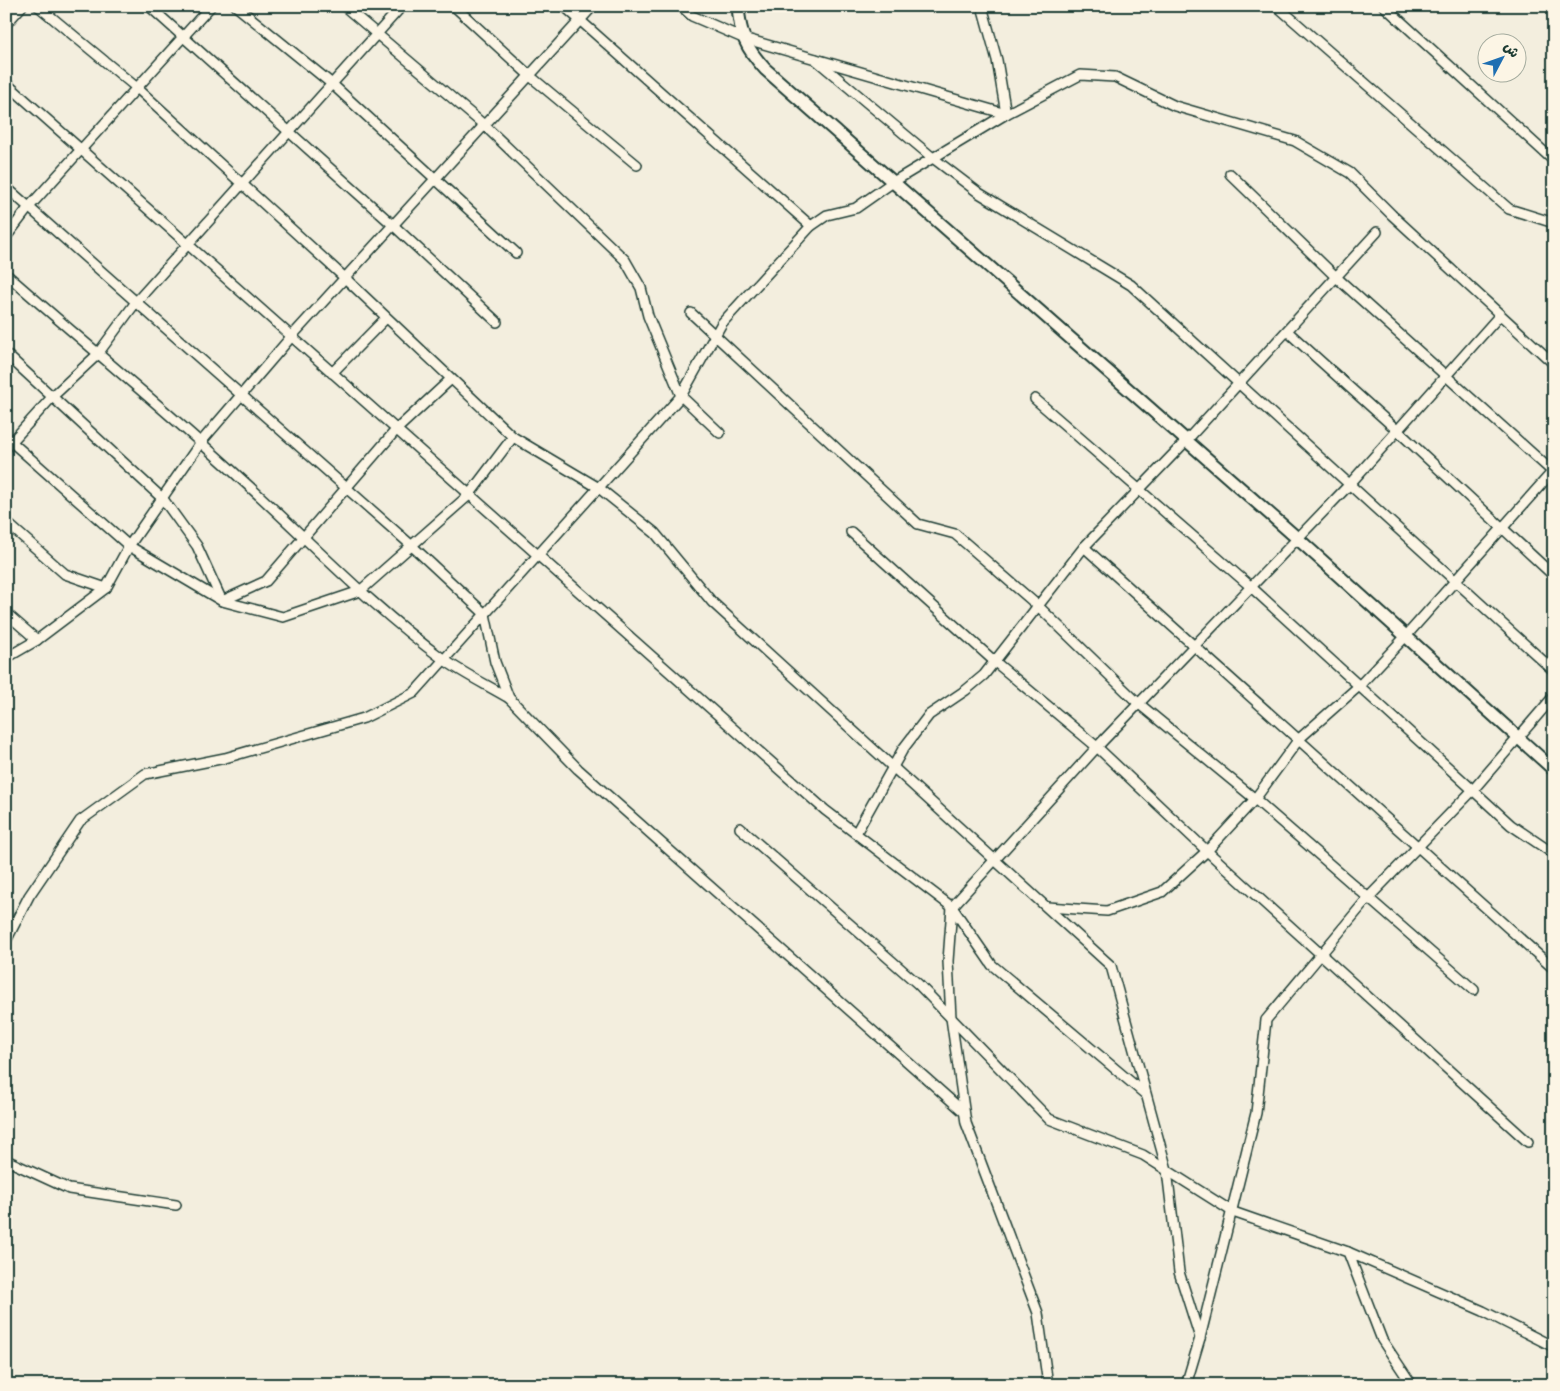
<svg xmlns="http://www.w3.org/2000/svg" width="1560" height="1391" font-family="'Balsamiq Sans','Playpen Sans Arabic',sans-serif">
	<rect width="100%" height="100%" fill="#f3eede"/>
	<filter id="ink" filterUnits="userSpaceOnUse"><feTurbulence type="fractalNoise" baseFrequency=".02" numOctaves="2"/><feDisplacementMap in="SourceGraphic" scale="10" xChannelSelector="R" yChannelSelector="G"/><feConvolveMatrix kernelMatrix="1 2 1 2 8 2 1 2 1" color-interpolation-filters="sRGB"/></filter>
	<g filter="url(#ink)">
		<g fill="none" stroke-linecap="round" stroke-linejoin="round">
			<!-- minor casing -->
			<g stroke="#1f3d34" stroke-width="12">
				<g id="minor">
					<path d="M 38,6 L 137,88 L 345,278 L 513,437 L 599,488 L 655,533 L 712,602 L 1111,966 L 1167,1170 L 1179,1272 L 1200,1338 L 1186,1385"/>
					<path d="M 149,6 L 393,225 L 497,322"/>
					<path d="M 236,6 L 332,84 L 516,253"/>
					<path d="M 344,6 L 484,125 L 625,260 L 641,288 L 648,316 L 681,396 L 720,433"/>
					<path d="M 454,6 L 530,76 L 637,165"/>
					<path d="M 564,6 L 811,226"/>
					<path d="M 681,6 L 692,16 L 743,38 L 1006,114"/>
					<path d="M 982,6 L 997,60 L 1006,114"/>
					<path d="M 1277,6 L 1509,209 L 1554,223"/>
					<path d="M 1384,6 L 1554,161"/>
					<path d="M 6,24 L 22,6"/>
					<path d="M 815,59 L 933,158 L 979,193 L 1131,285 L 1554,671"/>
					<path d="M 6,83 L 825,810 L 952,907 L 992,965 L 1145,1094"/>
					<path d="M 1230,174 L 1336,277 L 1554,473"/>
					<path d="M 6,187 L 411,545 L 485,614 L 495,662 L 509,698 L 578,769 L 964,1112"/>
					<path d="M 6,237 L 29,207 L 211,6"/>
					<path d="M 6,274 C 83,342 164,408 240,478 C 307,538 370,606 443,659 C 464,674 487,685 509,698"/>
					<path d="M 691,313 L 918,524 L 955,534 L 1037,605 L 1138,703 L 1255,799 L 1474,990"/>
					<path d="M 1287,331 L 1398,431 L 1554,576"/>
					<path d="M 6,354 L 163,499 L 197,546 L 222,601 L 283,617 L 360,591 L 469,495 L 513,437"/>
					<path d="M 332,373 L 386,318"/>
					<path d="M 1035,399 L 1250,586 L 1511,825 L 1554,854"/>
					<path d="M 6,437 L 129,546 L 222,601 L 266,581 L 396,430 L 451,379"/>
					<path d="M 6,448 L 53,396 L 97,355 L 136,302 L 402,6"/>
					<path d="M 6,522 L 65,574 L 106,588"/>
					<path d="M 851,532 L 994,661 L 1097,747 L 1207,851 L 1528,1142"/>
					<path d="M 1084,547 L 1554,969"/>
					<path d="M 6,613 L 37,640"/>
					<path d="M 6,658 L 37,640 L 106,588 L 129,546 L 201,442 L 291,337 L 593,6"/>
					<path d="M 740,828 L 918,984 L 1049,1119 L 1143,1155 L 1233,1212 L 1348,1252 L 1382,1340 L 1412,1385"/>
					<path d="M 856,833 L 903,749 L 929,715 L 966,690 L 984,675 L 1084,547 L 1187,440 L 1377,232"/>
					<path d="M 1047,907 L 1107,911 L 1162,892 L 1207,851 L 1255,799 L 1299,739 L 1359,686 L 1406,636 L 1554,470"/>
					<path d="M 6,941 L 29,896 L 80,821 L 145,774 L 225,758 L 364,718 L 414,693 L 681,396 L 722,323 L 811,226 L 827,215 L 856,208 L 893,182 L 1006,114 L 1080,75 L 1115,77 L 1175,106 L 1295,141 L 1350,173 L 1392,215 L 1554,364"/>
					<path d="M 6,1160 L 69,1189 L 176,1205"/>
					<path d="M 1348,1252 L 1483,1311 L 1554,1347"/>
					<path d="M 1200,1338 L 1256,1113 L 1266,1020 L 1368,898 L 1473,790 L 1554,696"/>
					<path d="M 1048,1385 L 1038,1313 L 966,1123 L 951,1018 L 948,961 L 952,907 L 1097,747 L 1348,486 L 1500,315"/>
				</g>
			</g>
			<!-- major casing -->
			<g stroke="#1f3d34" stroke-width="15">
				<path id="major" d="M 738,6 C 740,35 746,48 765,69 L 1297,538 L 1554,770"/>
			</g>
			<!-- minor -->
			<use href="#minor" stroke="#fcf5e5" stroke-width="9"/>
			<!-- major -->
			<use href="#major" stroke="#fcf5e5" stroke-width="11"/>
		</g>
	</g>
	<!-- margin -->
	<rect width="1560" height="1391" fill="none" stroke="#fcf5e5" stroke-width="25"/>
	<rect x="12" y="12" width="1535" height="1366" fill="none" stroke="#1f3d34" stroke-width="2" filter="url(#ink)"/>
	<!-- north arrow -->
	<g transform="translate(1502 58) rotate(49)"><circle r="24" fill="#fcf5e5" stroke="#a4ab9e"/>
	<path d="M0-4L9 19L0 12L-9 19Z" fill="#1f6fb2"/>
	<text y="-8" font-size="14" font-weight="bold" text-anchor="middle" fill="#1f3d34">ش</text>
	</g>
</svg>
